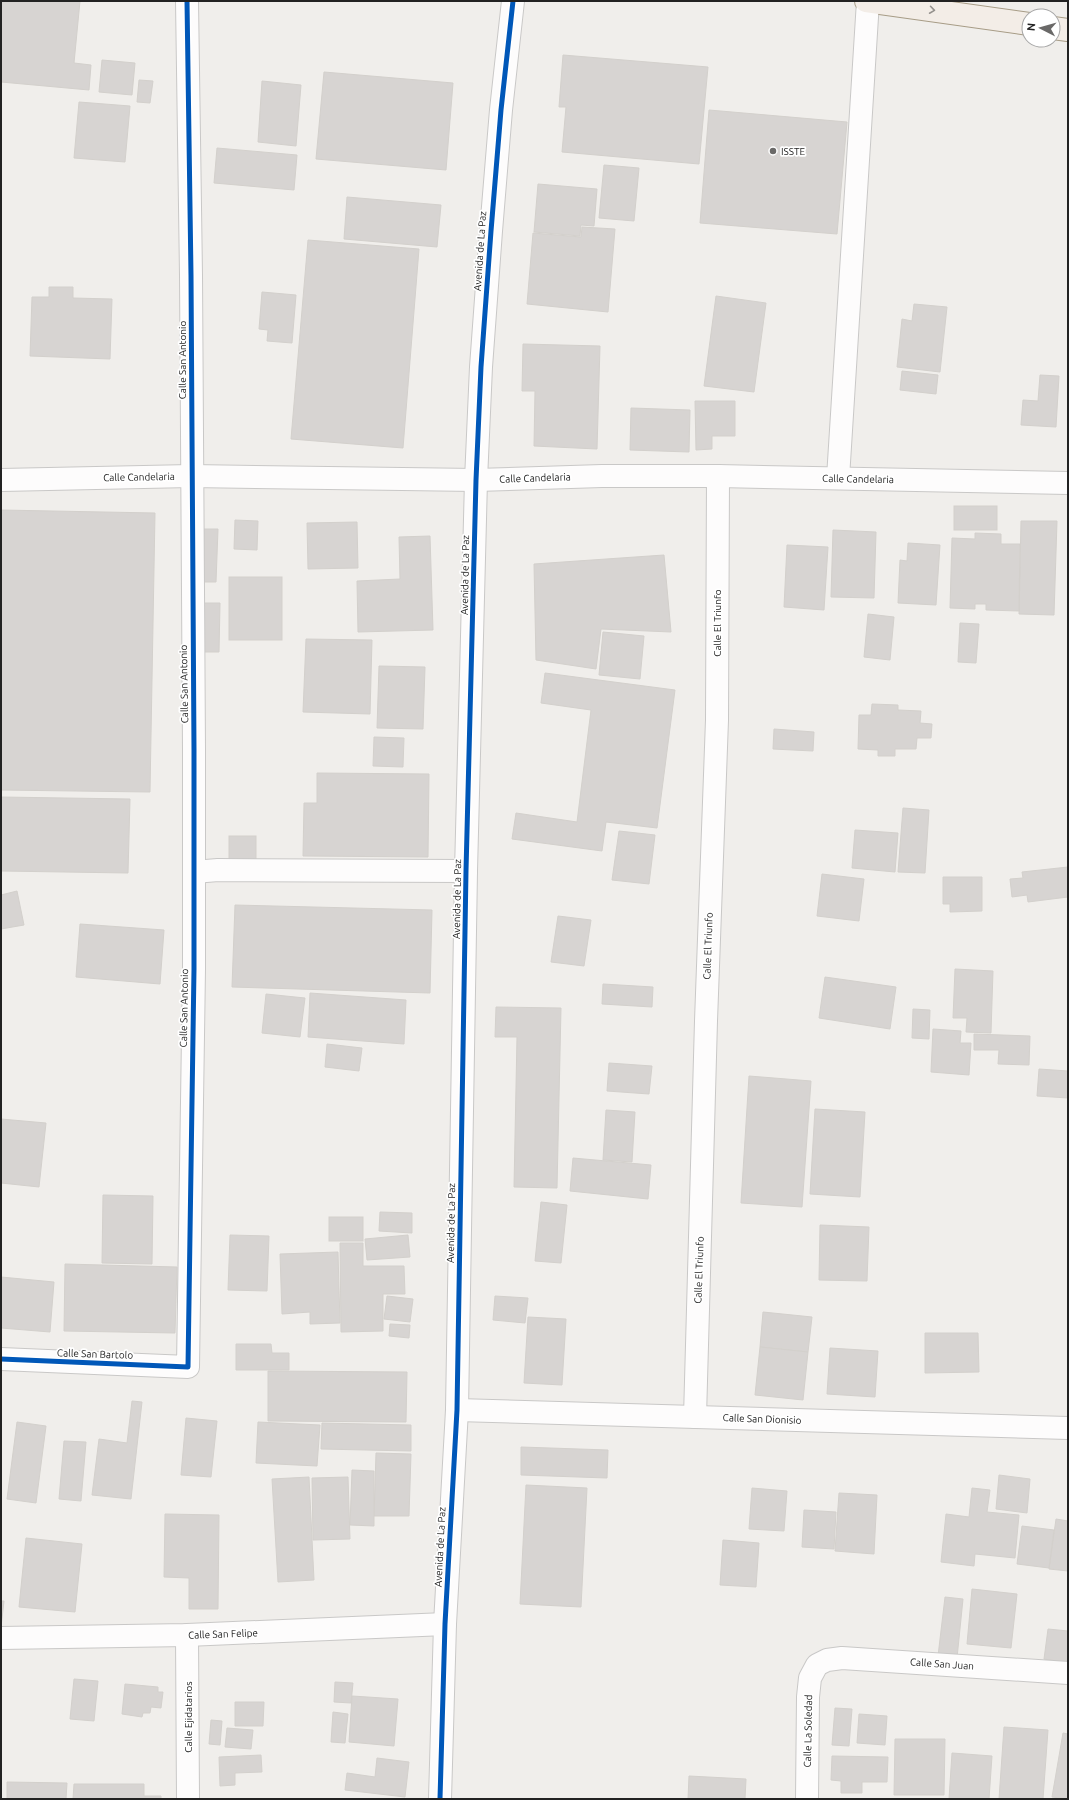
<svg xmlns="http://www.w3.org/2000/svg" width="1069" height="1800" font-family="Ubuntu,sans-serif">
	<rect width="100%" height="100%" fill="#f0eeeb"/>
	<!-- building -->
	<g fill="#d7d4d2" stroke="#d3d0cc">
		<path d="M 1,1 L 80,1 L 74,63 L 91,65 L 89,90 L 1,82 Z"/>
		<path d="M 563,55 L 708,67 L 699,164 L 562,152 L 566,107 L 559,107 Z"/>
		<path d="M 102,60 L 135,63 L 132,95 L 99,92 Z"/>
		<path d="M 324,72 L 453,83 L 446,170 L 316,159 Z"/>
		<path d="M 139,80 L 153,81 L 150,103 L 137,102 Z"/>
		<path d="M 262,81 L 301,85 L 296,146 L 258,142 Z"/>
		<path d="M 79,102 L 130,106 L 125,162 L 74,158 Z"/>
		<path d="M 709,110 L 847,122 L 837,234 L 700,223 Z"/>
		<path d="M 217,148 L 297,155 L 294,190 L 214,183 Z"/>
		<path d="M 604,165 L 639,168 L 634,221 L 599,218 Z"/>
		<path d="M 538,184 L 597,189 L 594,226 L 581,225 L 580,236 L 534,232 Z"/>
		<path d="M 347,197 L 441,205 L 437,247 L 344,239 Z"/>
		<path d="M 582,227 L 615,229 L 608,312 L 527,304 L 533,233 L 581,237 Z"/>
		<path d="M 308,240 L 419,249 L 403,448 L 291,439 Z"/>
		<path d="M 49,287 L 73,287 L 73,298 L 112,299 L 110,359 L 30,356 L 32,297 L 49,297 Z"/>
		<path d="M 262,292 L 296,295 L 292,343 L 267,341 L 268,330 L 259,329 Z"/>
		<path d="M 716,296 L 766,303 L 754,392 L 704,386 Z"/>
		<path d="M 914,304 L 947,307 L 940,372 L 897,367 L 902,319 L 912,321 Z"/>
		<path d="M 523,344 L 600,346 L 597,449 L 534,446 L 535,391 L 522,391 Z"/>
		<path d="M 902,371 L 938,375 L 936,394 L 900,390 Z"/>
		<path d="M 1040,375 L 1059,376 L 1056,427 L 1021,425 L 1023,400 L 1038,401 Z"/>
		<path d="M 695,401 L 735,401 L 735,436 L 712,436 L 712,449 L 696,450 Z"/>
		<path d="M 631,408 L 690,410 L 689,452 L 630,450 Z"/>
		<rect x="954" y="506" width="43" height="24"/>
		<path d="M 1,510 L 155,513 L 150,792 L 1,790 Z"/>
		<path d="M 235,520 L 258,521 L 257,550 L 234,549 Z"/>
		<path d="M 1021,521 L 1057,521 L 1054,615 L 1019,614 Z"/>
		<path d="M 357,522 L 358,568 L 308,569 L 307,523 Z"/>
		<path d="M 200,529 L 218,529 L 216,582 L 199,582 Z"/>
		<path d="M 833,530 L 876,532 L 874,598 L 831,597 Z"/>
		<path d="M 975,533 L 1001,534 L 1001,544 L 1020,544 L 1019,611 L 986,610 L 986,604 L 975,604 L 975,609 L 950,608 L 952,538 L 975,539 Z"/>
		<path d="M 430,536 L 433,630 L 358,632 L 357,581 L 400,579 L 399,537 Z"/>
		<path d="M 908,543 L 940,545 L 936,605 L 898,603 L 900,560 L 907,561 Z"/>
		<path d="M 787,545 L 828,547 L 824,610 L 784,607 Z"/>
		<path d="M 664,555 L 671,632 L 601,629 L 596,669 L 536,660 L 534,564 Z"/>
		<rect x="229" y="577" width="53" height="63"/>
		<path d="M 203,603 L 220,603 L 219,652 L 201,652 Z"/>
		<path d="M 868,614 L 894,617 L 890,660 L 864,657 Z"/>
		<path d="M 960,623 L 979,624 L 976,663 L 958,662 Z"/>
		<path d="M 603,632 L 644,636 L 640,679 L 599,675 Z"/>
		<path d="M 306,639 L 372,640 L 370,714 L 303,712 Z"/>
		<path d="M 379,666 L 425,667 L 423,729 L 377,728 Z"/>
		<path d="M 545,673 L 675,690 L 657,828 L 606,822 L 602,851 L 512,839 L 516,813 L 577,822 L 591,710 L 541,703 Z"/>
		<path d="M 872,704 L 898,705 L 898,710 L 921,711 L 920,723 L 932,724 L 931,738 L 917,738 L 916,749 L 895,749 L 895,756 L 878,756 L 878,750 L 858,749 L 859,715 L 871,715 Z"/>
		<path d="M 774,729 L 814,732 L 813,751 L 773,749 Z"/>
		<path d="M 374,737 L 404,738 L 403,767 L 373,766 Z"/>
		<path d="M 317,773 L 429,774 L 428,857 L 303,856 L 304,803 L 317,803 Z"/>
		<path d="M 1,797 L 130,799 L 128,873 L 1,871 Z"/>
		<path d="M 903,808 L 929,810 L 925,873 L 898,872 Z"/>
		<path d="M 855,830 L 898,833 L 895,872 L 852,868 Z"/>
		<path d="M 619,831 L 655,835 L 649,884 L 612,880 Z"/>
		<rect x="229" y="836" width="27" height="32"/>
		<path d="M 1068,867 L 1068,897 L 1028,902 L 1027,895 L 1012,897 L 1010,879 L 1023,878 L 1022,872 Z"/>
		<path d="M 822,874 L 864,879 L 859,921 L 817,916 Z"/>
		<path d="M 943,877 L 982,877 L 982,911 L 950,912 L 950,904 L 943,904 Z"/>
		<path d="M 17,891 L 24,925 L 1,929 L 1,895 Z"/>
		<path d="M 235,905 L 432,910 L 430,993 L 232,987 Z"/>
		<path d="M 558,916 L 591,920 L 584,966 L 551,962 Z"/>
		<path d="M 80,924 L 164,930 L 160,984 L 76,977 Z"/>
		<path d="M 955,969 L 993,971 L 991,1033 L 966,1032 L 967,1018 L 953,1018 Z"/>
		<path d="M 825,977 L 896,987 L 890,1029 L 819,1018 Z"/>
		<path d="M 603,984 L 653,987 L 652,1007 L 602,1004 Z"/>
		<path d="M 310,993 L 406,1000 L 404,1044 L 308,1037 Z"/>
		<path d="M 266,994 L 305,998 L 300,1037 L 262,1033 Z"/>
		<path d="M 496,1007 L 561,1008 L 557,1188 L 514,1187 L 517,1037 L 495,1037 Z"/>
		<path d="M 913,1009 L 930,1010 L 929,1039 L 912,1038 Z"/>
		<path d="M 933,1029 L 961,1031 L 960,1043 L 971,1043 L 969,1075 L 931,1072 Z"/>
		<path d="M 974,1034 L 1030,1036 L 1029,1065 L 998,1064 L 999,1050 L 974,1050 Z"/>
		<path d="M 327,1044 L 362,1048 L 359,1071 L 325,1067 Z"/>
		<path d="M 609,1063 L 652,1066 L 649,1094 L 607,1091 Z"/>
		<path d="M 1039,1069 L 1068,1071 L 1068,1098 L 1037,1096 Z"/>
		<path d="M 749,1076 L 811,1081 L 802,1207 L 741,1203 Z"/>
		<path d="M 815,1109 L 865,1112 L 860,1197 L 810,1194 Z"/>
		<path d="M 606,1110 L 635,1112 L 632,1162 L 603,1160 Z"/>
		<path d="M 1,1119 L 46,1123 L 39,1187 L 1,1183 Z"/>
		<path d="M 573,1158 L 651,1165 L 648,1199 L 570,1191 Z"/>
		<path d="M 103,1195 L 153,1196 L 152,1264 L 102,1263 Z"/>
		<path d="M 541,1202 L 567,1205 L 561,1263 L 535,1261 Z"/>
		<path d="M 380,1212 L 412,1213 L 412,1233 L 379,1231 Z"/>
		<rect x="329" y="1217" width="34" height="24"/>
		<path d="M 820,1225 L 869,1227 L 867,1281 L 819,1280 Z"/>
		<path d="M 230,1235 L 269,1236 L 267,1291 L 228,1290 Z"/>
		<path d="M 408,1235 L 410,1257 L 367,1260 L 365,1239 Z"/>
		<path d="M 340,1243 L 363,1243 L 363,1266 L 404,1266 L 405,1294 L 383,1294 L 383,1331 L 341,1332 Z"/>
		<path d="M 338,1252 L 340,1323 L 310,1324 L 310,1312 L 282,1314 L 280,1254 Z"/>
		<path d="M 65,1264 L 177,1267 L 175,1333 L 64,1331 Z"/>
		<path d="M 1,1277 L 54,1282 L 50,1332 L 1,1328 Z"/>
		<path d="M 387,1296 L 413,1299 L 410,1322 L 384,1319 Z"/>
		<path d="M 495,1296 L 528,1298 L 525,1323 L 493,1320 Z"/>
		<path d="M 763,1312 L 812,1317 L 808,1352 L 760,1347 Z"/>
		<path d="M 528,1317 L 566,1319 L 562,1385 L 524,1383 Z"/>
		<path d="M 390,1324 L 410,1325 L 409,1338 L 389,1336 Z"/>
		<path d="M 925,1333 L 978,1333 L 979,1372 L 925,1373 Z"/>
		<path d="M 236,1344 L 271,1344 L 272,1353 L 289,1353 L 289,1370 L 236,1370 Z"/>
		<path d="M 760,1347 L 808,1352 L 803,1400 L 755,1395 Z"/>
		<path d="M 830,1348 L 878,1351 L 875,1397 L 827,1394 Z"/>
		<path d="M 268,1371 L 407,1372 L 406,1422 L 268,1421 Z"/>
		<path d="M 132,1401 L 142,1402 L 131,1499 L 92,1495 L 99,1439 L 127,1443 Z"/>
		<path d="M 186,1418 L 217,1421 L 211,1477 L 181,1475 Z"/>
		<path d="M 17,1422 L 46,1426 L 36,1503 L 7,1499 Z"/>
		<path d="M 258,1422 L 320,1425 L 317,1466 L 256,1463 Z"/>
		<path d="M 322,1423 L 411,1425 L 411,1451 L 321,1449 Z"/>
		<path d="M 64,1441 L 86,1442 L 81,1501 L 59,1499 Z"/>
		<path d="M 521,1447 L 608,1450 L 607,1478 L 521,1475 Z"/>
		<path d="M 376,1453 L 411,1454 L 409,1516 L 374,1516 Z"/>
		<path d="M 352,1470 L 374,1471 L 374,1526 L 350,1525 Z"/>
		<path d="M 999,1475 L 1030,1479 L 1027,1513 L 996,1509 Z"/>
		<path d="M 309,1477 L 314,1580 L 278,1582 L 272,1479 Z"/>
		<path d="M 348,1477 L 350,1539 L 313,1540 L 312,1478 Z"/>
		<path d="M 526,1485 L 587,1488 L 581,1607 L 520,1604 Z"/>
		<path d="M 752,1488 L 787,1491 L 784,1531 L 749,1529 Z"/>
		<path d="M 972,1488 L 990,1490 L 987,1512 L 1019,1515 L 1015,1558 L 975,1554 L 974,1566 L 941,1562 L 946,1514 L 969,1517 Z"/>
		<path d="M 839,1493 L 877,1495 L 874,1554 L 835,1551 Z"/>
		<path d="M 804,1510 L 836,1512 L 834,1549 L 802,1547 Z"/>
		<path d="M 165,1514 L 219,1515 L 218,1609 L 189,1609 L 189,1578 L 164,1577 Z"/>
		<path d="M 1056,1519 L 1068,1521 L 1068,1571 L 1049,1569 Z"/>
		<path d="M 1022,1526 L 1054,1530 L 1049,1568 L 1017,1564 Z"/>
		<path d="M 26,1538 L 82,1544 L 75,1612 L 19,1607 Z"/>
		<path d="M 723,1540 L 759,1543 L 756,1587 L 720,1585 Z"/>
		<path d="M 972,1589 L 1017,1594 L 1011,1648 L 967,1644 Z"/>
		<path d="M 945,1597 L 963,1599 L 957,1658 L 938,1656 Z"/>
		<path d="M 1,1601 L 4,1601 L 1,1627 Z"/>
		<path d="M 1048,1629 L 1068,1631 L 1068,1663 L 1044,1659 Z"/>
		<path d="M 74,1679 L 98,1681 L 94,1721 L 70,1719 Z"/>
		<path d="M 335,1682 L 353,1683 L 351,1703 L 334,1702 Z"/>
		<path d="M 125,1684 L 158,1687 L 158,1692 L 163,1692 L 161,1708 L 151,1707 L 150,1713 L 143,1713 L 142,1717 L 122,1714 Z"/>
		<path d="M 352,1696 L 398,1699 L 394,1746 L 349,1742 Z"/>
		<path d="M 235,1702 L 264,1702 L 263,1726 L 235,1726 Z"/>
		<path d="M 835,1708 L 852,1709 L 849,1746 L 832,1745 Z"/>
		<path d="M 333,1712 L 348,1714 L 345,1743 L 331,1742 Z"/>
		<path d="M 859,1714 L 887,1716 L 885,1745 L 857,1743 Z"/>
		<path d="M 211,1720 L 222,1721 L 220,1745 L 209,1744 Z"/>
		<path d="M 1004,1727 L 1048,1730 L 1043,1799 L 999,1799 Z"/>
		<path d="M 227,1728 L 253,1730 L 251,1749 L 225,1747 Z"/>
		<path d="M 1063,1733 L 1068,1734 L 1068,1799 L 1052,1797 Z"/>
		<path d="M 895,1739 L 945,1739 L 944,1795 L 894,1795 Z"/>
		<path d="M 952,1753 L 992,1756 L 989,1799 L 949,1799 Z"/>
		<path d="M 261,1755 L 262,1772 L 235,1773 L 235,1785 L 220,1786 L 219,1757 Z"/>
		<path d="M 832,1756 L 888,1757 L 887,1782 L 862,1782 L 862,1793 L 841,1793 L 841,1781 L 831,1780 Z"/>
		<path d="M 377,1758 L 409,1762 L 405,1797 L 345,1790 L 347,1773 L 375,1777 Z"/>
		<path d="M 689,1776 L 746,1779 L 745,1799 L 688,1799 Z"/>
		<path d="M 7,1782 L 67,1783 L 66,1799 L 7,1799 Z"/>
		<path d="M 74,1784 L 144,1784 L 144,1796 L 161,1796 L 161,1799 L 73,1799 Z"/>
	</g>
	<g fill="none" stroke-linecap="round" stroke-linejoin="round">
		<!-- minor casing -->
		<g stroke="#c9c8c7" stroke-width="24">
			<g id="minor">
				<path d="M 838,478 L 868,1"/>
				<path d="M 1,480 L 191,476 L 476,480 L 602,476 L 718,476 L 1068,483"/>
				<path d="M 194,872 L 218,870 L 466,871"/>
				<path d="M 1,1359 L 188,1367 L 194,969 L 194,749 L 191,275 L 187,1"/>
				<path d="M 457,1410 L 1068,1428"/>
				<path d="M 695,1417 L 706,1021 L 717,720 L 718,476"/>
				<path d="M 187,1635 L 188,1799"/>
				<path d="M 1,1638 L 187,1635 L 445,1624"/>
				<path d="M 440,1799 L 445,1624 L 457,1410 L 466,871 L 476,480 L 481,367 L 491,231 L 501,110 L 513,1"/>
				<path d="M 807,1799 L 808,1697 L 810,1678 L 817,1665 L 827,1660 L 842,1658 L 1068,1673"/>
			</g>
		</g>
		<!-- major casing -->
		<g stroke="#a79c86" stroke-width="24">
			<g id="major">
				<path d="M 866,1 L 1029,24"/>
				<path d="M 1053,28 L 1068,30"/>
			</g>
		</g>
		<!-- minor -->
		<use href="#minor" stroke="#fdfcfc" stroke-width="22"/>
		<!-- major -->
		<use href="#major" stroke="#f3ede7" stroke-width="22"/>
		<!-- cycleway casing -->
		<g stroke="#fff" stroke-width="8">
			<g id="cycleway">
				<path d="M 1,1359 L 188,1367 L 194,969 L 194,749 L 191,275 L 187,1"/>
				<path d="M 440,1799 L 445,1624 L 457,1410 L 466,871 L 476,480 L 481,367 L 491,231 L 501,110 L 513,1"/>
			</g>
		</g>
		<!-- cycleway -->
		<use href="#cycleway" stroke="#0057b8" stroke-width="5"/>
	</g>
	<!-- one-way arrows -->
	<defs><path id="oneway-chevron" d="M-2-3.5L2.5 0L-2 3.5" fill="none" stroke-width="1.6" stroke-linecap="round" stroke-linejoin="round"/></defs>
	<use stroke="#95928e" href="#oneway-chevron" transform="translate(932 10) rotate(8)"/>
	<!-- markers -->
	<circle fill="#6a6968" stroke="#fff" stroke-width="1.5" cx="773" cy="151" r="4"/>
	<g text-anchor="middle" dominant-baseline="central" stroke-width="3.5" stroke-linejoin="round" paint-order="stroke">
		<!-- poi labels -->
		<g font-size="10" fill="#222" stroke="#fff" text-anchor="start">
			<text x="781" y="151">ISSTE</text>
		</g>
		<!-- street labels -->
		<g font-size="10" fill="#222" stroke="#fff">
			<text transform="translate(480 251) rotate(-86)">Avenida de La Paz</text>
			<text transform="translate(182 360) rotate(-90)">Calle San Antonio</text>
			<text transform="translate(139 477) rotate(-1)">Calle Candelaria</text>
			<text transform="translate(535 478) rotate(-2)">Calle Candelaria</text>
			<text transform="translate(858 479) rotate(1)">Calle Candelaria</text>
			<text transform="translate(465 575) rotate(-89)">Avenida de La Paz</text>
			<text transform="translate(717 623) rotate(-90)">Calle El Triunfo</text>
			<text transform="translate(184 684) rotate(-91)">Calle San Antonio</text>
			<text transform="translate(457 899) rotate(-89)">Avenida de La Paz</text>
			<text transform="translate(708 946) rotate(-88)">Calle El Triunfo</text>
			<text transform="translate(184 1008) rotate(-89)">Calle San Antonio</text>
			<text transform="translate(451 1223) rotate(-89)">Avenida de La Paz</text>
			<text transform="translate(699 1270) rotate(-88)">Calle El Triunfo</text>
			<text transform="translate(95 1354) rotate(2)">Calle San Bartolo</text>
			<text transform="translate(762 1419) rotate(2)">Calle San Dionisio</text>
			<text transform="translate(440 1547) rotate(-87)">Avenida de La Paz</text>
			<text transform="translate(223 1634) rotate(-2)">Calle San Felipe</text>
			<text transform="translate(942 1664) rotate(4)">Calle San Juan</text>
			<text transform="translate(188 1717) rotate(-90)">Calle Ejidatarios</text>
			<text transform="translate(808 1731) rotate(-89)">Calle La Soledad</text>
		</g>
	</g>
	<!-- border -->
	<rect width="1069" height="1800" fill="none" stroke="#222222" stroke-width="4"/>
	<!-- north arrow -->
	<g transform="translate(1041 28) rotate(276)"><circle r="19" fill="#ffffff" stroke="#a7a7a7"/>
	<path d="M0-3L7 15L0 10L-7 15Z" fill="#6a6968"/>
	<text y="-6" font-size="11" font-weight="bold" text-anchor="middle" fill="#222222">N</text>
	</g>
</svg>
